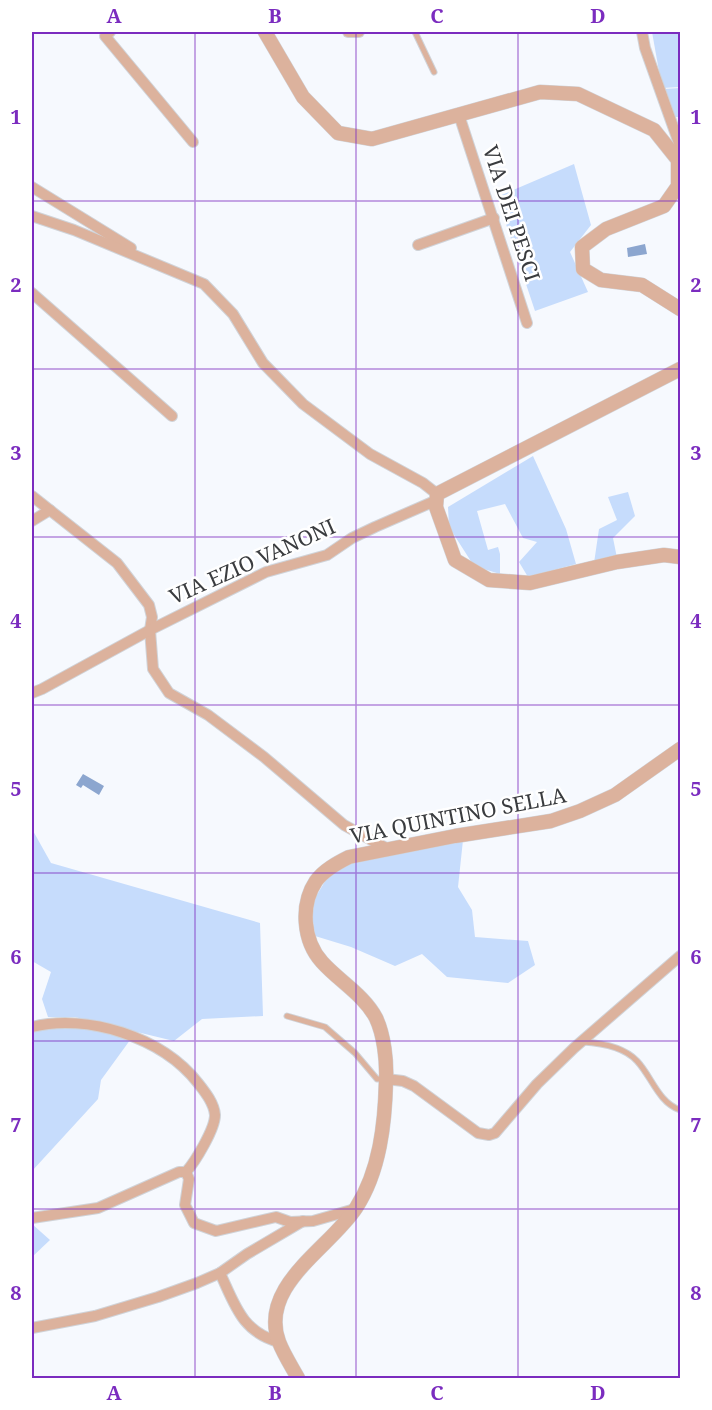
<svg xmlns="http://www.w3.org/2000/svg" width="712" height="1410" font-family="'Noto Serif',serif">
	<rect width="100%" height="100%" fill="#f6f9fe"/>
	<!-- green -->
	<g fill="#c6dcfc">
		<path d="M 652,32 L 680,32 L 680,87 L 662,88 Z"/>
		<path d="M 680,88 L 680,117 L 674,117 L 663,89 Z"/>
		<path d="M 574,164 L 591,225 L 570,252 L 588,292 L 535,311 L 497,197 Z"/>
		<path d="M 533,456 L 566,529 L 576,564 L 528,577 L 519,562 L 537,542 L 523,538 L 505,504 L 477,511 L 488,550 L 498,547 L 500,554 L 500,574 L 474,566 L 449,527 L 448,507 Z"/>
		<path d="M 628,492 L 635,516 L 613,538 L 617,558 L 594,563 L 599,529 L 617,520 L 608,497 Z"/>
		<path d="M 32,829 L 51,863 L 260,923 L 263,1016 L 202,1019 L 174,1041 L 75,1017 L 48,1017 L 42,999 L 51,972 L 32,961 Z"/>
		<path d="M 463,840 L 458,887 L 472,910 L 475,937 L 528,941 L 535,965 L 508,983 L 447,977 L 422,954 L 395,966 L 351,947 L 315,936 L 312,915 L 315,898 L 327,878 L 351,861 Z"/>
		<path d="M 51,1023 L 133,1036 L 101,1080 L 98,1099 L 32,1171 L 32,1027 Z"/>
		<path d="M 32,1224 L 50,1240 L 32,1257 Z"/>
	</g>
	<!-- water -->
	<g fill="#8ca6cf">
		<path d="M 645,244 L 647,254 L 628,257 L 627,248 Z"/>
		<path d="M 83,774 L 104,786 L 99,795 L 83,785 L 81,788 L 76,785 Z"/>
	</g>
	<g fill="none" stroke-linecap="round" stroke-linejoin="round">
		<!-- service casing -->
		<g stroke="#d0d3d8" stroke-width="7">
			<g id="service">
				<path d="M 415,32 L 434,72"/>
				<path d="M 287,1016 L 325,1027 L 355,1053 L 377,1079 L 384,1079"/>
				<path d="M 583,1042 C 601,1043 624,1047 637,1061 C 652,1077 658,1102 680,1110"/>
			</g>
		</g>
		<!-- minor casing -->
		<g stroke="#d0d3d8" stroke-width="12">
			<g id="minor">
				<path d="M 110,32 L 105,36 L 193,142"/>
				<path d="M 348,32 L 359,32"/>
				<path d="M 642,32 L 645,48 L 680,146"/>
				<path d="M 459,115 L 527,323"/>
				<path d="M 32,187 L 131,248"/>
				<path d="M 32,216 L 74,230 L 204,284 L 233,314 L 263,363 L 303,404 L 370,454 L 423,483 L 437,494"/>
				<path d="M 418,245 L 494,218"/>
				<path d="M 32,293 L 172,416"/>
				<path d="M 32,496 L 117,563 L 149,605 L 152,617 L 150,630 L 153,669 L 169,693 L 208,715 L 264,757 L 344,825 L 386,848"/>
				<path d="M 32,521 L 50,510"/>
				<path d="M 32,693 L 42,689 L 150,630 L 266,572 L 327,555 L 352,538 L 375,527 L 437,500"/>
				<path d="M 32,1027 C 87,1013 162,1037 198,1083 C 205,1092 214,1103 215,1115 C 215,1129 195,1162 186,1172 L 179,1172 L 98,1208 L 32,1218"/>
				<path d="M 386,1079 L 403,1081 L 414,1086 L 478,1133 L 489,1135 L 495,1133 L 537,1084 L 574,1048 L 680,956"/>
				<path d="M 186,1172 L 189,1179 L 185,1205 L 194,1223 L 216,1231 L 276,1217 L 290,1222 L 313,1221 L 355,1209"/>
				<path d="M 220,1273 C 235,1305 242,1332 279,1342"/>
				<path d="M 32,1328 L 95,1316 L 158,1297 L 197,1283 L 220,1273 L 247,1254 L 303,1221"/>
			</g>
		</g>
		<!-- tertiary casing -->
		<g stroke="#d0d3d8" stroke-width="15">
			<g id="tertiary">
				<path d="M 265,32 L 303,97 L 338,133 L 372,139 L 540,92 L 578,94 L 654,130 L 678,160 L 678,186 L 664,206 L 606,229 L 582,247 L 583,269 L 601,280 L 642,285 L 680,309"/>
				<path d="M 680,369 L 437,494 L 436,507 L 455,560 L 489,580 L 530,583 L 617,562 L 664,555 L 680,557"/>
				<path d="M 298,1378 C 292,1367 284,1355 279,1342 C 258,1286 330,1248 356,1208 C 380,1171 385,1123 386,1081 C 387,1061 384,1035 376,1018 C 364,995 339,981 322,962 C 303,941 300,905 316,881 C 324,870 337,863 349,857 L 455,836 L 551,821 L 580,811 L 615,795 L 680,749"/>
			</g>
		</g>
		<!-- service -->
		<use href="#service" stroke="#dcb29d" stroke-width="5"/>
		<!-- minor -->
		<use href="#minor" stroke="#dcb29d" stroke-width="10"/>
		<!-- tertiary -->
		<use href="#tertiary" stroke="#dcb29d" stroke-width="14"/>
	</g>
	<!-- grid -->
	<path fill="none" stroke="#7b2cbf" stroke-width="1.5" stroke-opacity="0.55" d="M 195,32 L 195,1378M 356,32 L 356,1378M 518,32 L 518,1378M 32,201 L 680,201M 32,369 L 680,369M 32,537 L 680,537M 32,705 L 680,705M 32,873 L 680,873M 32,1041 L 680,1041M 32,1209 L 680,1209"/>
	<g text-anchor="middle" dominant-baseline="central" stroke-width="5" stroke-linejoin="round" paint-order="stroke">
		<!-- street labels -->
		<g font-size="21" fill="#3a3c3f" stroke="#fff">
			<text transform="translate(512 213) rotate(72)">VIA DEI PESCI</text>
			<text transform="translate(252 561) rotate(-24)">VIA EZIO VANONI</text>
			<text transform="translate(458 815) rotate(-11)">VIA QUINTINO SELLA</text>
		</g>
	</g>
	<!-- border -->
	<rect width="712" height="1410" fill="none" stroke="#ffffff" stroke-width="66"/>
	<rect x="33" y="33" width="646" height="1344" fill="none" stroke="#7b2cbf" stroke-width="2"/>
	<g font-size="20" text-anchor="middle" font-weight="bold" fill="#7b2cbf">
		<text x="114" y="23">A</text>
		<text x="275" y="23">B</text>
		<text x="437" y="23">C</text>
		<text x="598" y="23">D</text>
		<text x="16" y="124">1</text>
		<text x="696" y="124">1</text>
		<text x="16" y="292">2</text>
		<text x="696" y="292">2</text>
		<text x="16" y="460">3</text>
		<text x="696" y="460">3</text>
		<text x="16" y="628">4</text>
		<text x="696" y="628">4</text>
		<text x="16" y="796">5</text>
		<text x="696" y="796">5</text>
		<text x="16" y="964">6</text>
		<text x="696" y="964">6</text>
		<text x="16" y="1132">7</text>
		<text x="696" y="1132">7</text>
		<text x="16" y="1300">8</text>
		<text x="696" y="1300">8</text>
		<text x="114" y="1400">A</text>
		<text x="275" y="1400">B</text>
		<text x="437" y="1400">C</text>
		<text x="598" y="1400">D</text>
	</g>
</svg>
